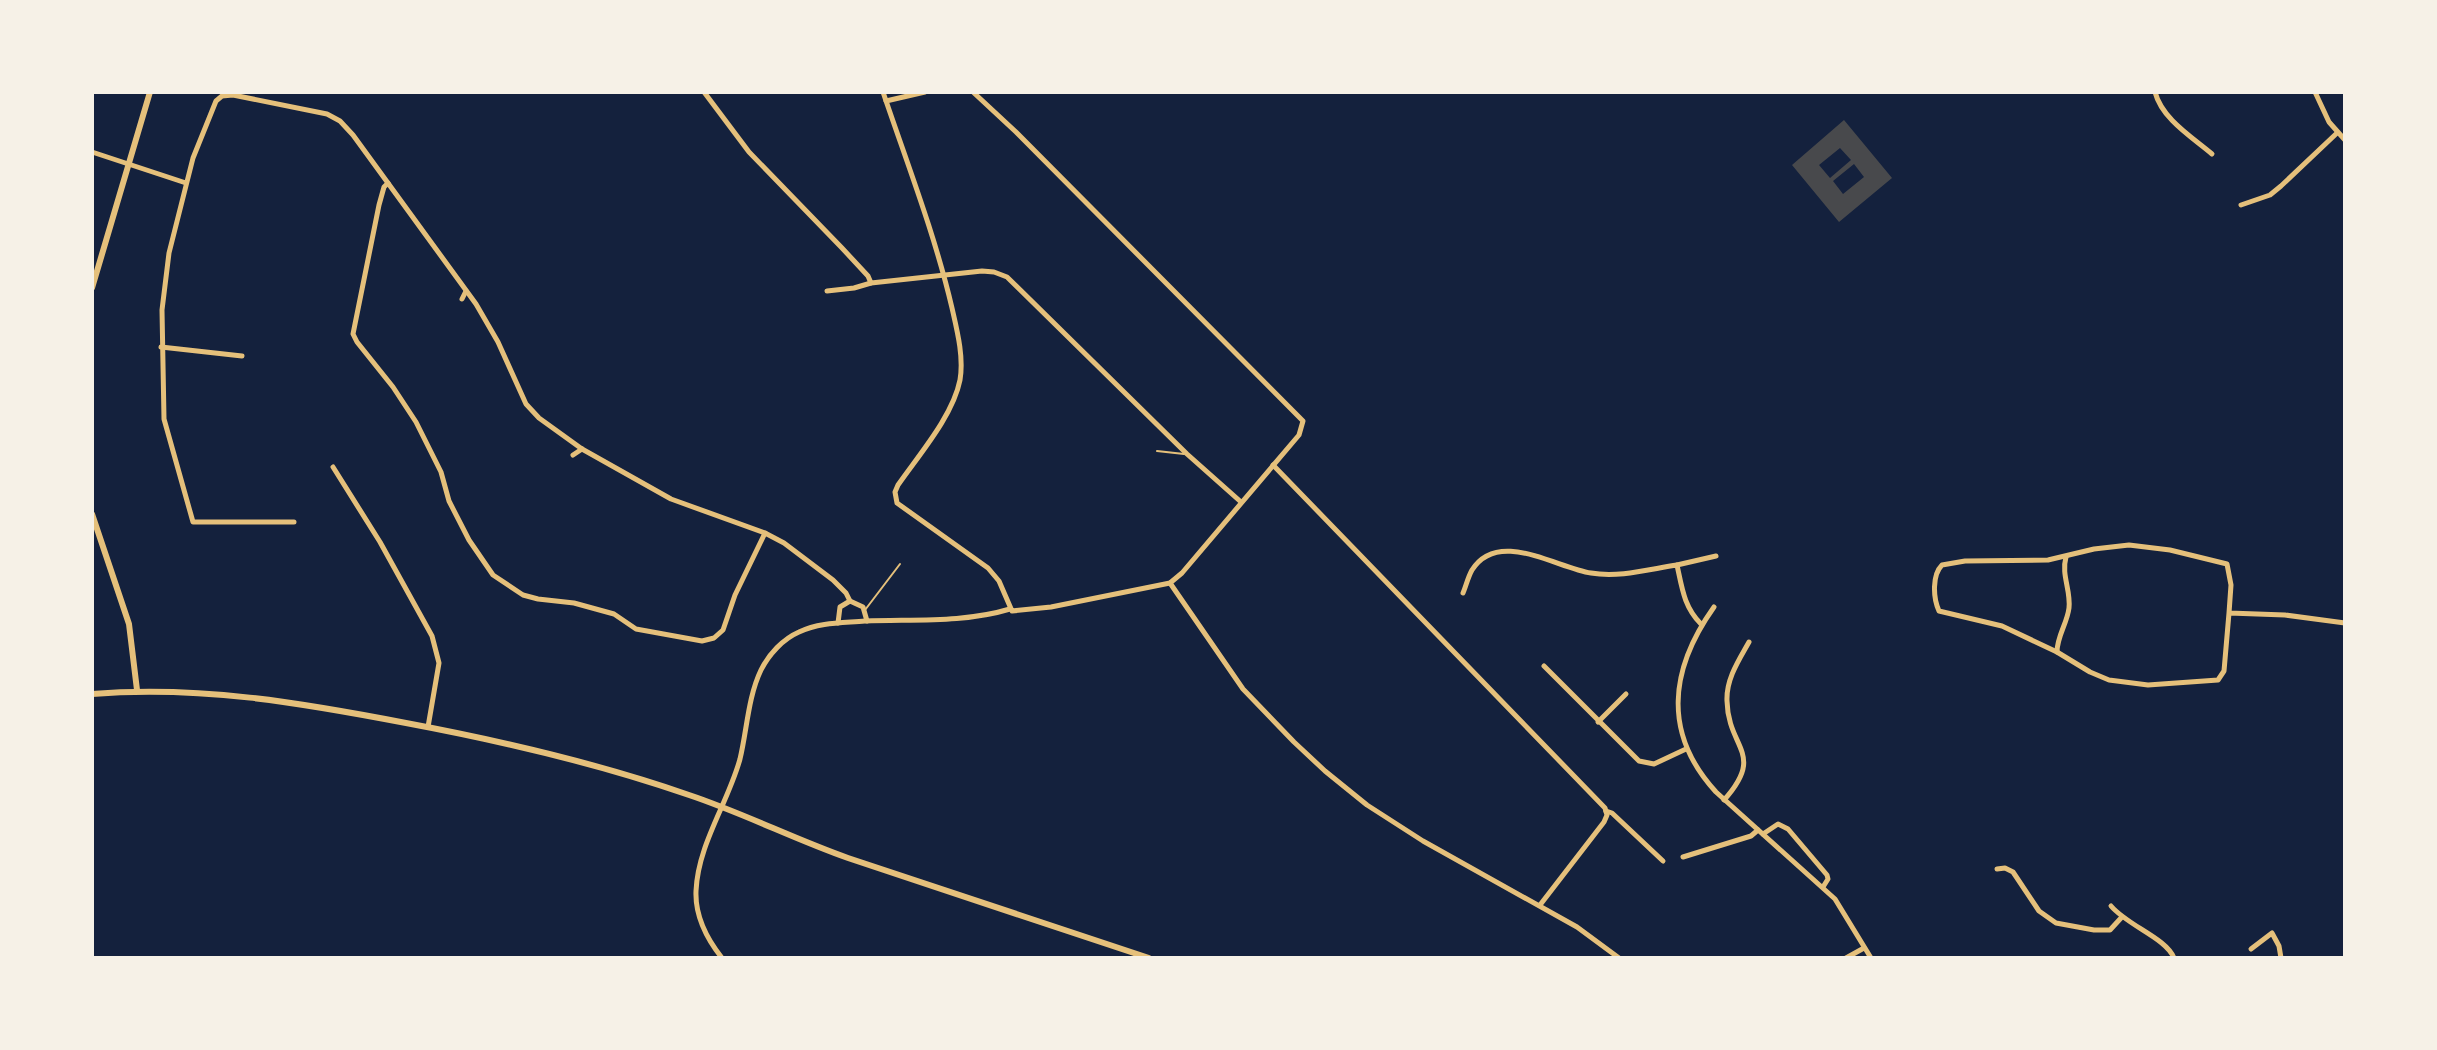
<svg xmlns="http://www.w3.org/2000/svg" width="2437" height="1050" font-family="Poppins,sans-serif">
	<rect width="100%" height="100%" fill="#14213d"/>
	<!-- building -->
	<path fill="#48494c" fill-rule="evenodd" d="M 1844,120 L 1892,178 L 1839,222 L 1792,165 ZM 1840,148 L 1851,160 L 1830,178 L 1819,165 ZM 1854,164 L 1864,177 L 1843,194 L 1833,181 Z"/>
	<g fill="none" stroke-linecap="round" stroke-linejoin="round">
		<!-- service -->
		<g stroke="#e5c07b" stroke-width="2">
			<path d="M 1157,451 L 1184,454"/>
			<path d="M 865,610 L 900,564"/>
		</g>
		<!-- minor -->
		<g stroke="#e5c07b" stroke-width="5">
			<path d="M 704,92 L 749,152 L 842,248 L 868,276 L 871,283"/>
			<path d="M 883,92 C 907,163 935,235 952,308 C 957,330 964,357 960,380 C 953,416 918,456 898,485 L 895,492 L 897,503 L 988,568 L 999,581 L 1012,611 L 1051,607 L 1170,583 L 1182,573 L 1299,435 L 1303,421 L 1016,132 L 973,92"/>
			<path d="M 2155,92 C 2162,119 2192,137 2212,154"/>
			<path d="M 2315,92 L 2329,122 L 2345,140"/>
			<path d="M 886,101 L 925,92"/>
			<path d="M 92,152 L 186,183"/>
			<path d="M 388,183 L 384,187 L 379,205 L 353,334 L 357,342 L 393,387 L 416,422 L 441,472 L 449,501 L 469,540 L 493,575 L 523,595 L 538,599 L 574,603 L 614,614 L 636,629 L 702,641 L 714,638 L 723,630 L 735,595 L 765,533"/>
			<path d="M 2241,205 L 2270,195 L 2281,186 L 2337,133"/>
			<path d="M 827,291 L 854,288 L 871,283 L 982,271 L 994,272 L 1007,277 L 1187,454 L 1241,502"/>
			<path d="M 462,299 L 466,291"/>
			<path d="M 161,347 L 242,356"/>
			<path d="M 573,455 L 582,449"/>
			<path d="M 1273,465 L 1605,808 L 1607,815 L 1604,822 L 1540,905"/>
			<path d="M 333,467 L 380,542 L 432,636 L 439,663 L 428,727"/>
			<path d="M 294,522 L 193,522 L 164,419 L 162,310 L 169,253 L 193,158 L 216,101 L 222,96 L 233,95 L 327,114 L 340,121 L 353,135 L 476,304 L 498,342 L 526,404 L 539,418 L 582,449 L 671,499 L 765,533 L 784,543 L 833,580 L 846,593 L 850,601"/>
			<path d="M 1677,565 L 1716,556"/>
			<path d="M 1170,583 L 1243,689 L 1294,742 L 1325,771 L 1367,805 L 1423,841 L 1577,927 L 1619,958"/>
			<path d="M 1463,593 C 1466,586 1468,577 1472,570 C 1498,529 1555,567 1591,573 C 1619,578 1650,569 1677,565 C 1682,588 1684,607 1701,624"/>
			<path d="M 1714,607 C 1670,669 1662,733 1716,792 L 1835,899 L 1871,958"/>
			<path d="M 2229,613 L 2224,671 L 2218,680 L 2148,685 L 2109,680 L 2090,672 L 2057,652 L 2002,626 L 1939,611 C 1933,598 1932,575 1942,565 L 1965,561 L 2048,560 L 2094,549 L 2129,545 L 2170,550 L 2227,564 L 2231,585 L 2229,613 L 2285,615 L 2345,623"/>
			<path d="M 838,623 L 840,607 L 850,601 L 863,607 L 867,621"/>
			<path d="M 2057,652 C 2057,636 2067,624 2069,608 C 2071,590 2061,575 2066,557"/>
			<path d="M 1544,666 L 1639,761 L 1654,764 L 1686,749"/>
			<path d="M 1598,722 L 1626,694"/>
			<path d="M 1724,800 C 1766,753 1728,749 1727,701 C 1726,679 1739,660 1749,642"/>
			<path d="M 1606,811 L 1612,813 L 1663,861"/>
			<path d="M 1763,834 L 1778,824 L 1788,829 L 1827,875 L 1828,879 L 1823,887"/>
			<path d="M 1683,857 L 1751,836 L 1758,830"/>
			<path d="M 1997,869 L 2005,868 L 2013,872 L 2039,911 L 2056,923 L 2094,930 L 2110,930 L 2121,918"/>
			<path d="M 2111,906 C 2128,926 2166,938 2174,958"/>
			<path d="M 2251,949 L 2272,933 L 2279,946 L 2281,958"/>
			<path d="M 722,958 C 707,939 695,916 696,891 C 698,844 728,803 740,759 C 747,730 748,697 761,670 C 769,654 783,639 799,632 C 820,622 843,623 865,621 C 913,619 964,623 1010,609"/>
			<path d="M 1846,958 L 1864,948"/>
		</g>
		<!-- tertiary -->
		<g stroke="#e5c07b" stroke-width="6">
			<path d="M 92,288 L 150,92"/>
			<path d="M 92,514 L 129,624 L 137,690"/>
			<path d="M 92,694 C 198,685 302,703 406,723 C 502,741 597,763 689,795 C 743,813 794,839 848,858 L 1149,958"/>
		</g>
	</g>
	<!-- border -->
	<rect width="2437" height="1050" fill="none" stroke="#f6f1e7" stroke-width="188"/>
</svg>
